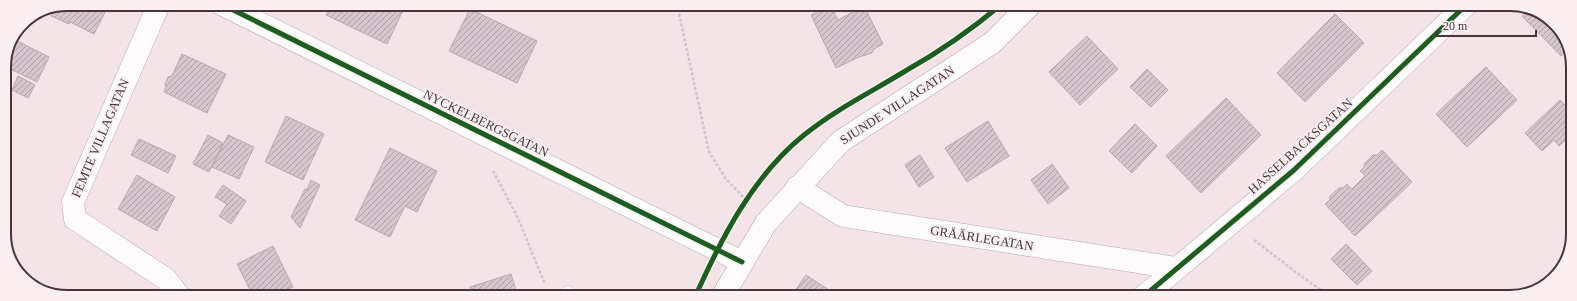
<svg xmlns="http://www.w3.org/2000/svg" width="1577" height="301" font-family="'Times New Roman',serif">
	<defs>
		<pattern id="building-hatch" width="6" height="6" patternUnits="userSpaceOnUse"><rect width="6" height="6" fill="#d6c6cd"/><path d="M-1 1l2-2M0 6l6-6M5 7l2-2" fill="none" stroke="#b0a2a8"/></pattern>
	</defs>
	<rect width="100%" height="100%" fill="#f4e3e7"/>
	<!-- building -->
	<g fill="url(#building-hatch)" stroke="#b9a9b0">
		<path d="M 67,4 L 109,4 L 94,34 L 70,22 L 69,24 L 51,16 L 52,13 L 48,12 Z"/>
		<path d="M 331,4 L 406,4 L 387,44 L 326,15 Z"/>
		<path d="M 550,4 L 566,4 L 563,10 Z"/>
		<path d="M 830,5 L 838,20 L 864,6 L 883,44 L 874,49 L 872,53 L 859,57 L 836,68 L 811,15 Z"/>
		<path d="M 470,9 L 537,41 L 517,83 L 449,51 Z"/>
		<path d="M 1529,10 L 1554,22 L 1569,49 L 1561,56 L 1522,16 Z"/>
		<path d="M 1335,14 L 1364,43 L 1305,102 L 1277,73 Z"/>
		<path d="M 1087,36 L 1118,69 L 1080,105 L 1049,72 Z"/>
		<path d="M 15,40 L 49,57 L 37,82 L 4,66 Z"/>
		<path d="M 182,54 L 226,74 L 207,113 L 164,92 L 166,87 L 165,84 L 168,77 L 172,76 Z"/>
		<path d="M 1486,67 L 1517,100 L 1467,147 L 1436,114 Z"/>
		<path d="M 1147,69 L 1168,90 L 1151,107 L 1130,87 Z"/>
		<path d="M 18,76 L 35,85 L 28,98 L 12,90 Z"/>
		<path d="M 1226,98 L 1261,135 L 1201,193 L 1166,156 Z"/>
		<path d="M 1560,100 L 1572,112 L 1572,134 L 1559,146 L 1554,140 L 1542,151 L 1525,133 Z"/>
		<path d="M 286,116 L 324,134 L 303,180 L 265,162 Z"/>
		<path d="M 988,121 L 1009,156 L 967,182 L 945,148 Z"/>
		<path d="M 1135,124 L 1157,146 L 1132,173 L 1109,151 Z"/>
		<path d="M 208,135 L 223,143 L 209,172 L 193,164 Z"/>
		<path d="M 228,135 L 254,147 L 239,179 L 212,167 Z"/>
		<path d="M 139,139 L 176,156 L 168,173 L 131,155 Z"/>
		<path d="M 390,148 L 437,171 L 417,212 L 405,206 L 390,237 L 355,220 Z"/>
		<path d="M 1382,150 L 1412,182 L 1355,236 L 1325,204 L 1330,200 L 1330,196 L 1339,188 L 1343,188 L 1347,184 L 1352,189 L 1365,176 L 1360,171 L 1364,167 L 1365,163 L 1373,155 L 1377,155 Z"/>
		<path d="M 920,155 L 934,177 L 919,187 L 905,165 Z"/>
		<path d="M 1052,164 L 1069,188 L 1048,204 L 1031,180 Z"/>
		<path d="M 137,175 L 175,197 L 157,231 L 118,209 Z"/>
		<path d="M 311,180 L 320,185 L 300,228 L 291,217 L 305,189 L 307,190 Z"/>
		<path d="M 223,185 L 246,201 L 231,224 L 219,216 L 227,204 L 215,197 Z"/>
		<path d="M 1346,244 L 1372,271 L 1357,285 L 1331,259 Z"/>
		<path d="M 273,246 L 293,287 L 273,296 L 253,296 L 237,264 Z"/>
		<path d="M 26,274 L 41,283 L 38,287 L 25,281 L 23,278 Z"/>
		<path d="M 511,274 L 518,297 L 474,297 L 470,287 Z"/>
		<path d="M 806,275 L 840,297 L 793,297 L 794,292 Z"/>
	</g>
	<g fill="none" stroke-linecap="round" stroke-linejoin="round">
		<!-- lane casing -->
		<g stroke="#baa9ad" stroke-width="17">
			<path id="lane" d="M 568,294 L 568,297"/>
		</g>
		<!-- street casing -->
		<g stroke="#baa9ad" stroke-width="23">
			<g id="street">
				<path d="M 159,4 L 73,202 L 75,219 L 166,279 L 179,296"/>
				<path d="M 221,4 L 742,262"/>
				<path d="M 797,187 L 843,216 L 1176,268"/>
				<path d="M 722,297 L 766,223 L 841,141 L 992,43 L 1031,4"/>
				<path d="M 1143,297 L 1294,170 L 1466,5"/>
			</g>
		</g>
		<!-- path -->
		<g stroke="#cec7c9" stroke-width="2.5" stroke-dasharray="3 2" stroke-linecap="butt">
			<path d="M 677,4 L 709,152 L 726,179 L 747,201"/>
			<path d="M 493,171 L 517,216 L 545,284"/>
			<path d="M 1254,240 L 1301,276 L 1331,297"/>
			<path d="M 1507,297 L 1530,290"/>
		</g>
		<!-- lane -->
		<use href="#lane" stroke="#fdfbfb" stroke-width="16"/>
		<!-- street -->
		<use href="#street" stroke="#fdfbfb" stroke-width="22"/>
		<!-- quiet -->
		<path stroke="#8d6e63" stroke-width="4" stroke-dasharray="8 4" stroke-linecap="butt" d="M 550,296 L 568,294"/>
		<!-- cycleway casing -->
		<g stroke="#faeff1" stroke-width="8">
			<g id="cycleway">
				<path d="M 221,4 L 742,262"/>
				<path d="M 695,297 C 722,237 753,176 804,135 C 836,109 873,91 907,70 C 941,51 972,29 1002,4"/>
				<path d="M 1143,297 L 1294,170 L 1466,5"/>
			</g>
		</g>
		<!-- cycleway -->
		<use href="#cycleway" stroke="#1b5e20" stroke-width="5"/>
	</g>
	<g text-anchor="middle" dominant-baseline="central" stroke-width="3.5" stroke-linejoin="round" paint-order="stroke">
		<!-- street labels -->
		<g font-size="13" fill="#4a353b" stroke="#faeff1">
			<text transform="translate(897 105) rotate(-33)">SJUNDE VILLAGATAN</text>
			<text transform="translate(486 123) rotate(26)">NYCKELBERGSGATAN</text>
			<text transform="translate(100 138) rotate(-67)">FEMTE VILLAGATAN</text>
			<text transform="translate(1300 146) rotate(-42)">HASSELBACKSGATAN</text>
			<text transform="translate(982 238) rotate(9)">GRÅÄRLEGATAN</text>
		</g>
	</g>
	<!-- crop -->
	<path d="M0 0H1577V301H0ZM67 11H1510A56 56 0 0 1 1566 67V234A56 56 0 0 1 1510 290H67A56 56 0 0 1 11 234V67A56 56 0 0 1 67 11Z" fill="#faeff1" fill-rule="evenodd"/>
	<path fill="none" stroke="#4a353b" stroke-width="2" d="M67 11H1510A56 56 0 0 1 1566 67V234A56 56 0 0 1 1510 290H67A56 56 0 0 1 11 234V67A56 56 0 0 1 67 11Z"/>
	<!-- scale -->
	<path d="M1437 30v6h99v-6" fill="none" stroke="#4a353b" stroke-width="2"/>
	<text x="1443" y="30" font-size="12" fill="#4a353b" stroke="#faeff1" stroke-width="3" paint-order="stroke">20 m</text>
</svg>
